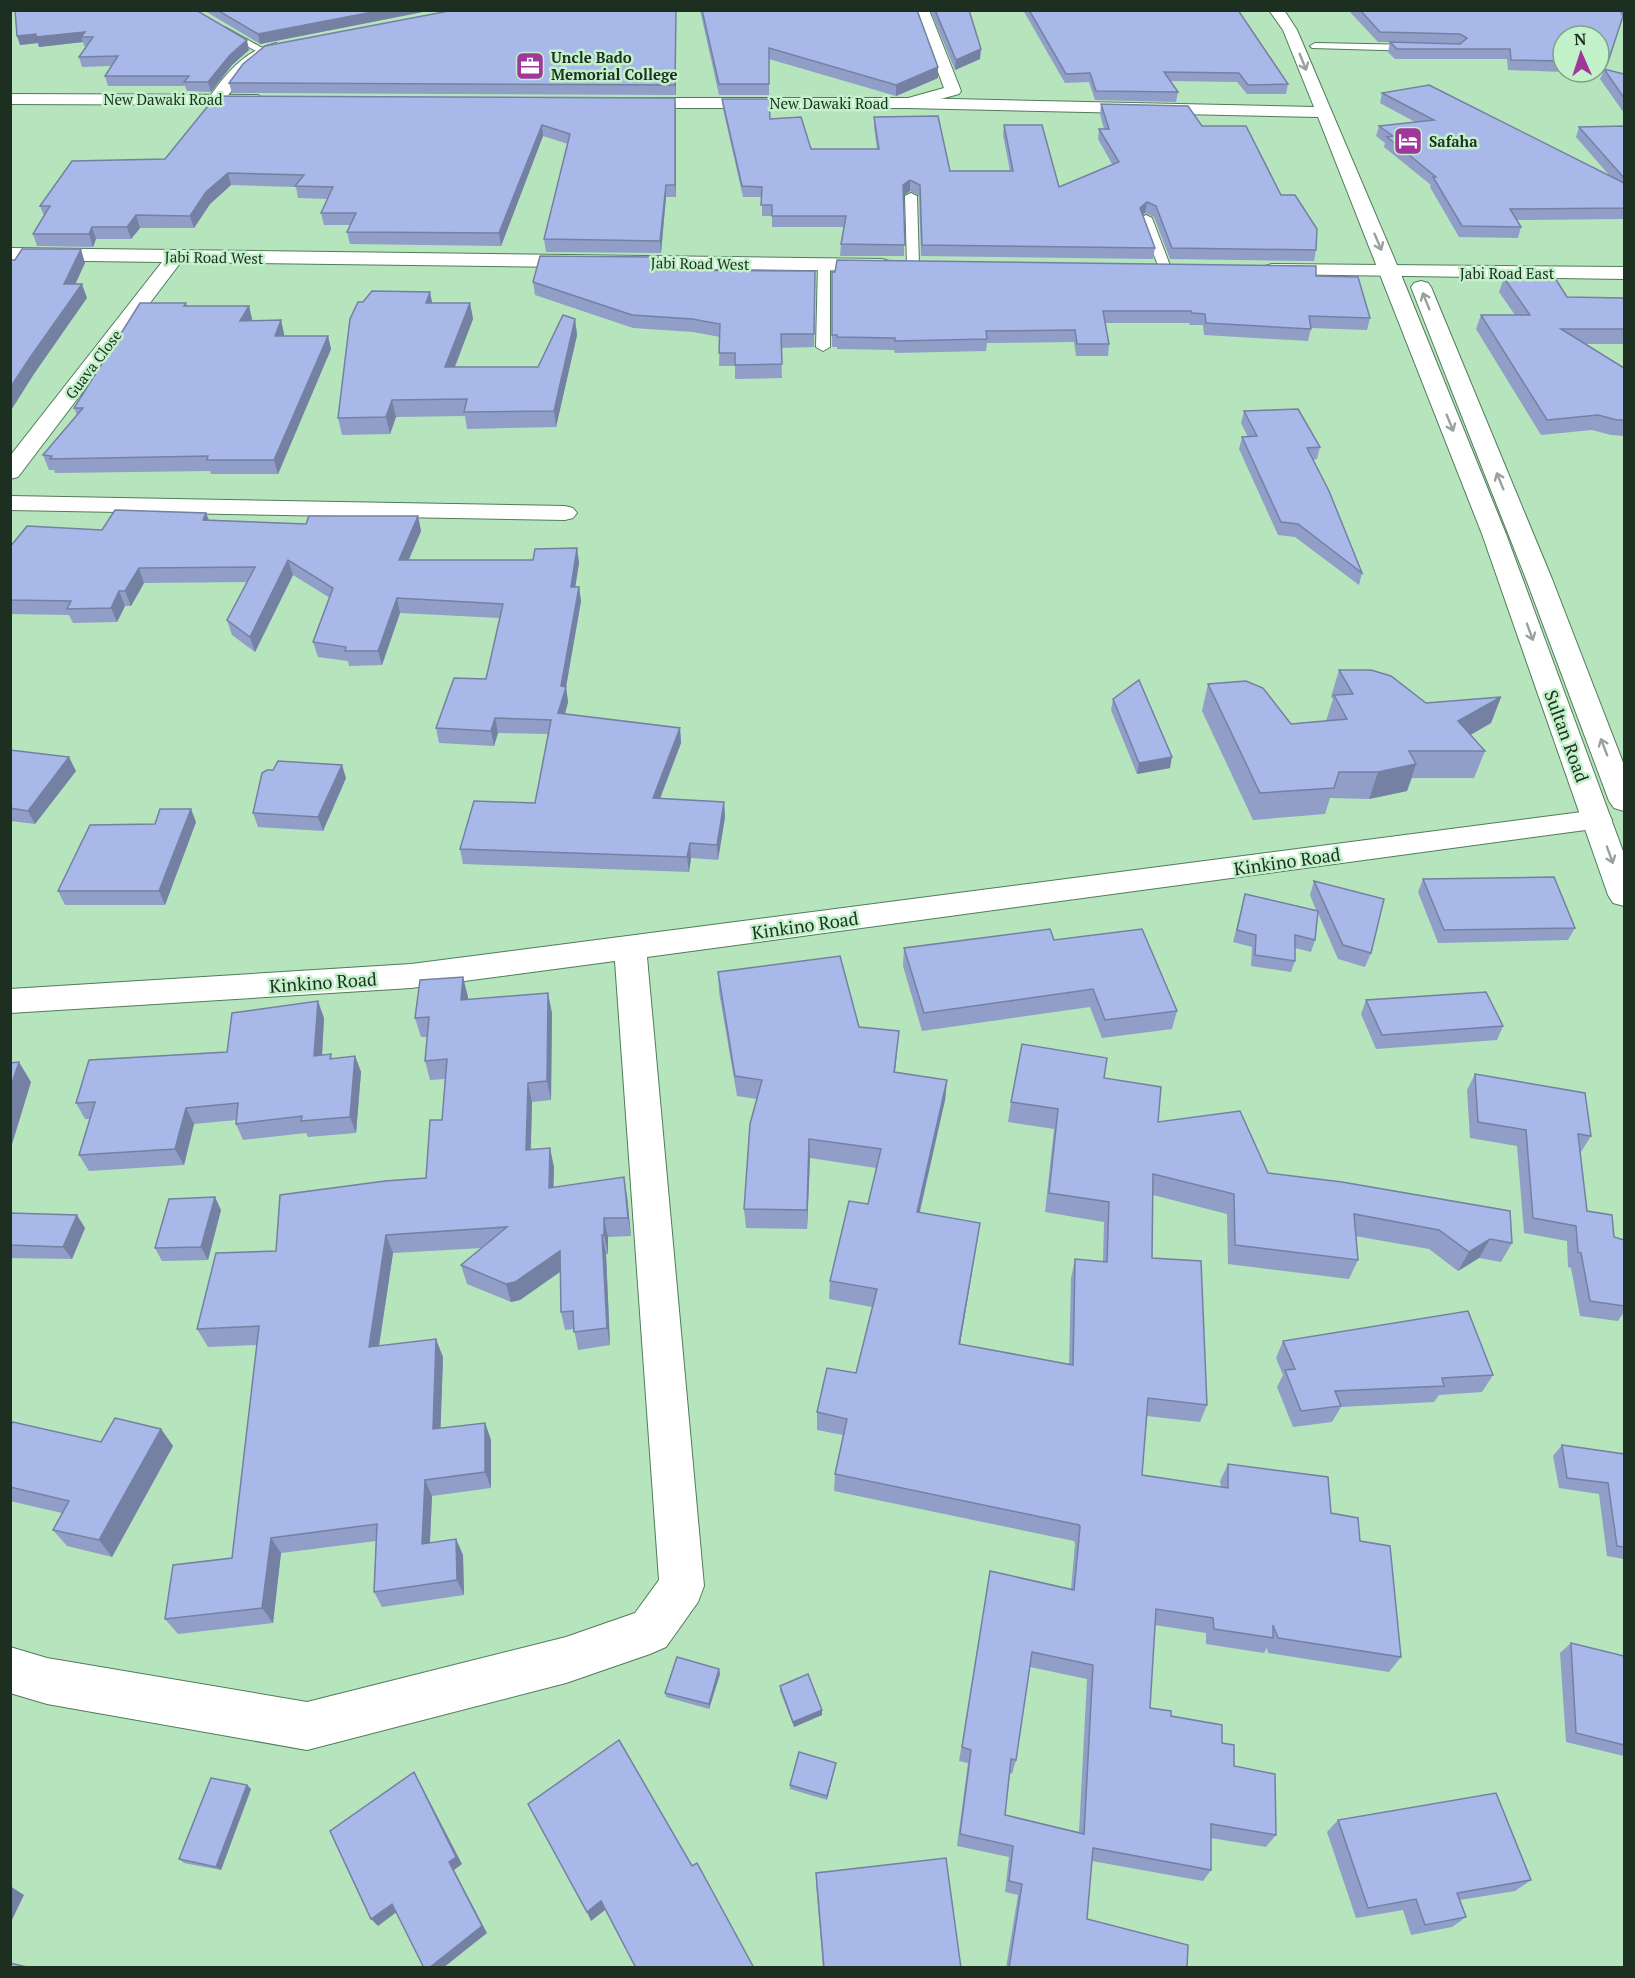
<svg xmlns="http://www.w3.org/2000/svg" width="1635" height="1978" font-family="'PT Serif',serif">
	<rect width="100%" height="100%" fill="#b5e4bd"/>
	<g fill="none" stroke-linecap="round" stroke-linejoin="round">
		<!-- service casing -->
		<g stroke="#507c59" stroke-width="2">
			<g id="service">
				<path d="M 219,27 L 225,27 L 266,50 L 258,52 L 219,31 Z"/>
				<path d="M 1315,43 L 1417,45 L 1422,48 L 1417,51 L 1312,48 L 1310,46 Z"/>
				<path d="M 911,193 L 917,196 L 919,265 L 913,269 L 907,265 L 905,196 Z"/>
				<path d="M 1146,215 L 1152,218 L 1171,268 L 1169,271 L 1165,272 L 1159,268 L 1140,218 Z"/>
				<path d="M 824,260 L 830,264 L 830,347 L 823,351 L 816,347 L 818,264 Z"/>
			</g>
		</g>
		<!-- minor casing -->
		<g stroke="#507c59" stroke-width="2">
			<g id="minor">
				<path d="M 915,10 L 929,10 L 961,91 L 959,94 L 907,108 L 901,106 L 899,103 L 901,100 L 944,88 Z"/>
				<path d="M 276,43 L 283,47 L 281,50 L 255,64 L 222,102 L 210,102 L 208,99 C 226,73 245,50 276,43 Z"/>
				<path d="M 10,248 L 882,259 L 889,261 L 892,265 L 889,269 L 882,271 L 181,262 L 18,477 L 10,479 L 10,456 L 162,262 L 10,260 Z"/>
				<path d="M 1272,264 L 1624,267 L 1624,279 L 1265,274 L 1262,270 L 1265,266 Z"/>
				<path d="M 10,496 L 565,506 L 573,508 L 577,513 L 573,518 L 565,520 L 10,510 Z"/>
				<path d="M 1597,810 L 1608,813 L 1612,820 L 1608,827 L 647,957 L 704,1586 L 698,1602 L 666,1647 L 650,1654 L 566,1683 L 307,1750 L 47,1704 L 10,1693 L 10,1647 L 47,1658 L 307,1702 L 566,1637 L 635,1613 L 659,1580 L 615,961 L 411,988 L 10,1013 L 10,989 L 411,964 Z"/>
			</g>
		</g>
		<!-- tertiary casing -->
		<g stroke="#507c59" stroke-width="2">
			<g id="tertiary">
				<path d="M 1269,10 L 1284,10 L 1297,30 L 1400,272 L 1506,534 L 1624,854 L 1624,906 L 1613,903 L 1608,895 L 1482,534 L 1318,117 L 907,108 L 630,108 L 622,103 L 630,98 L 907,98 L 1314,107 L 1283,30 Z"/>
				<path d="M 10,94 L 258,95 L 266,100 L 258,105 L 10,104 Z"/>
				<path d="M 1421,281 L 1428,283 L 1431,287 L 1552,579 L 1624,765 L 1624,811 L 1614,808 L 1609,801 L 1526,579 L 1411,287 L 1414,283 Z"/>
			</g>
		</g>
		<!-- service -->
		<use href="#service" fill="#fff" fill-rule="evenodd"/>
		<!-- minor -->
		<use href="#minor" fill="#fff" fill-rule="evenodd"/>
		<!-- tertiary -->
		<use href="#tertiary" fill="#fff" fill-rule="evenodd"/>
	</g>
	<!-- wall -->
	<g fill="#909ec8" fill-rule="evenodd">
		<path d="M 15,10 L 433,10 L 260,44 L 205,11 L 197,11 L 249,50 L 232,65 L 211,92 L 187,91 L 185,86 L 108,86 L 105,76 L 111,66 L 82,67 L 79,57 L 87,46 L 84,46 L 83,42 L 39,47 L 38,43 L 20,45 Z"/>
		<path d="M 676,10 L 676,95 L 232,93 L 229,83 Z"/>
		<path d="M 700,10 L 917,10 L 938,67 L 938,78 L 896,96 L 769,59 L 769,95 L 719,95 Z"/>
		<path d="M 930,10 L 969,10 L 980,59 L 955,70 Z"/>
		<path d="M 1023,10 L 1238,10 L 1288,84 L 1286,94 L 1247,94 L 1237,82 L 1170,81 L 1178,92 L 1176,102 L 1095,100 L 1089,82 L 1065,83 Z"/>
		<path d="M 1348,10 L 1624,10 L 1624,17 L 1623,17 L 1605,70 L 1624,74 L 1624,113 L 1600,79 L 1603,73 L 1577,72 L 1599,72 L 1599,36 L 1563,36 L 1563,72 L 1508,70 L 1507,59 L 1395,59 L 1388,52 L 1390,42 L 1378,42 Z"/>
		<path d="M 1382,93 L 1609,175 L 1576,137 L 1579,127 L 1624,126 L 1624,219 L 1517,220 L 1521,227 L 1518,238 L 1459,237 L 1430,187 L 1431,185 L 1384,147 L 1385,143 L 1376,136 L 1379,126 L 1415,122 L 1380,103 Z"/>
		<path d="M 675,98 L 676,197 L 666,197 L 661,253 L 546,252 L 544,239 L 568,144 L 543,136 L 501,246 L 350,244 L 347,232 L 350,225 L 324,225 L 321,213 L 328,199 L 298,198 L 296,187 L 231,185 L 210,204 L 194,228 L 140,228 L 131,239 L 96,239 L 93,247 L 37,246 L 33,234 L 44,216 L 40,206 L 165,159 Z"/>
		<path d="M 722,99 L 770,119 L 811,149 L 877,149 L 874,127 L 874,117 L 950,171 L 1010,171 L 1003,135 L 1004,125 L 1059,187 L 1112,164 L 1098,139 L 1099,129 L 1104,129 L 1100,114 L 1101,104 L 1202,126 L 1281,195 L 1316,250 L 1314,261 L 1170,259 L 1154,217 L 1145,213 L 1142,215 L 1155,248 L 1153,259 L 921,256 L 919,196 L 910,191 L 903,196 L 904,256 L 840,256 L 841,244 L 844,227 L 772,227 L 772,216 L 762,216 L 762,197 L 743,197 L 723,109 Z"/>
		<path d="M 658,257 L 659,270 L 815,271 L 814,347 L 781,348 L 782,378 L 735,379 L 735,366 L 719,366 L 720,337 L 693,332 L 633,328 L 535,295 L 533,282 Z"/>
		<path d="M 832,272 L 1316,276 L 1370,318 L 1367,330 L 1311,328 L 1308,341 L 1204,335 L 1203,325 L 1190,325 L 1189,323 L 1105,323 L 1109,344 L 1108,356 L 1076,356 L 1074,342 L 987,343 L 986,351 L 895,353 L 894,350 L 837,349 L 837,347 L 832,347 Z"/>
		<path d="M 1504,278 L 1567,297 L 1624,298 L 1624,344 L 1585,344 L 1624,368 L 1624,436 L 1611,435 L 1592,430 L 1541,435 L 1476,329 L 1481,315 L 1515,315 L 1499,292 Z"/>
		<path d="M 430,292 L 432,303 L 470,303 L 473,319 L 455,367 L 538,367 L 575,319 L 577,335 L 556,427 L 467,429 L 465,416 L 396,417 L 390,434 L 342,435 L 338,418 L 363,302 Z"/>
		<path d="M 186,303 L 187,306 L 249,306 L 252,319 L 251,321 L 281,320 L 284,334 L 284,336 L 328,336 L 331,349 L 278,474 L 211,474 L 210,471 L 55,473 L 54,470 L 49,470 L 43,455 L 77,415 L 74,408 Z"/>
		<path d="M 1244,411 L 1320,447 L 1317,459 L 1313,460 L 1362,573 L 1359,585 L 1295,537 L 1278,535 L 1239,449 L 1242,437 L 1248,437 L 1241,423 Z"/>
		<path d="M 206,513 L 209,520 L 306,524 L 418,516 L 421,531 L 409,560 L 533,560 L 577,548 L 579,563 L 575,587 L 579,587 L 581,601 L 566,687 L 568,702 L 565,714 L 680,728 L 681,743 L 660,799 L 724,802 L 725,817 L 718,860 L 691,858 L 689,872 L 463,864 L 460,849 L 535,803 L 548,734 L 498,733 L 494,746 L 439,743 L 436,728 L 486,679 L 500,618 L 400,613 L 382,665 L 349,666 L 348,661 L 318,657 L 313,642 L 330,598 L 293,575 L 255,652 L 232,635 L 227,620 L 248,582 L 144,583 L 131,606 L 125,606 L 117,622 L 73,623 L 69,615 L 10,614 L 10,547 L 102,530 Z"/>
		<path d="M 1339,670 L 1426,703 L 1501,697 L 1491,723 L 1470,735 L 1485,751 L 1474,778 L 1412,778 L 1407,791 L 1369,799 L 1330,798 L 1325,814 L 1253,820 L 1202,711 L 1208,684 L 1291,724 L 1326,721 L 1333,699 L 1331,697 Z"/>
		<path d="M 1113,699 L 1170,768 L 1137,774 L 1111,710 Z"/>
		<path d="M 10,750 L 76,771 L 35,824 L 10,821 Z"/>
		<path d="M 346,778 L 323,831 L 258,827 L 253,813 Z"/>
		<path d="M 196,822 L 165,905 L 65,905 L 58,891 L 155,824 Z"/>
		<path d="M 1423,879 L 1575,928 L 1568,940 L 1438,943 L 1418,892 Z"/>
		<path d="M 1314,881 L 1371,953 L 1365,967 L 1338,959 L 1318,913 L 1315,940 L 1311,952 L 1295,948 L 1295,961 L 1291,972 L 1251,966 L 1252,947 L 1233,942 L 1245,894 L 1316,910 L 1310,895 Z"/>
		<path d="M 1054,940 L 1177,1011 L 1172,1029 L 1102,1038 L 1090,1007 L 922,1031 L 903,966 L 904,948 Z"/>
		<path d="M 718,972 L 859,1027 L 899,1031 L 895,1072 L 947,1080 L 945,1100 L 920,1212 L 977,1242 L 960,1344 L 1069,1365 L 1071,1278 L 1075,1259 L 1103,1262 L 1104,1222 L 1045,1212 L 1054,1129 L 1008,1122 L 1011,1102 L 1104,1078 L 1158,1122 L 1268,1173 L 1512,1243 L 1501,1262 L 1479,1258 L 1458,1271 L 1429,1249 L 1355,1236 L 1358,1260 L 1349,1279 L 1228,1264 L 1227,1214 L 1153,1195 L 1152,1258 L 1207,1405 L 1200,1422 L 1147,1416 L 1142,1475 L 1221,1487 L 1220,1481 L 1228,1464 L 1331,1513 L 1360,1541 L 1401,1657 L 1389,1672 L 1268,1653 L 1267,1648 L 1264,1653 L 1206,1644 L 1206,1633 L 1155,1625 L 1150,1708 L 1171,1716 L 1222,1743 L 1234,1766 L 1276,1835 L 1266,1847 L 1211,1838 L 1211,1870 L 1203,1881 L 1092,1861 L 1087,1919 L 1188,1968 L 1006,1968 L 1018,1895 L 1005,1892 L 1009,1857 L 957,1846 L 968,1763 L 959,1761 L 990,1571 L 1071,1589 L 1075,1544 L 1074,1541 L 834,1491 L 835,1474 L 843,1435 L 817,1430 L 817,1412 L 856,1373 L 872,1307 L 829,1299 L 830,1281 L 868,1204 L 876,1168 L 810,1158 L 807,1229 L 746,1228 L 744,1209 L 757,1099 L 737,1096 L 719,992 ZM 1030,1667 L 1087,1679 L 1079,1832 L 1005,1815 L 1010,1773 L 1012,1774 L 1016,1760 Z"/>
		<path d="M 463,977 L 468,999 L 552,1013 L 551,1100 L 532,1102 L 531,1149 L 554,1167 L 553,1187 L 627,1196 L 631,1236 L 608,1237 L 608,1254 L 606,1254 L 610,1345 L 578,1350 L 574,1329 L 565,1330 L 561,1312 L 560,1272 L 520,1300 L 511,1302 L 467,1284 L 461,1265 L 482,1248 L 393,1253 L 379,1346 L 443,1357 L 440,1429 L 485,1423 L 491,1440 L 491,1488 L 432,1496 L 430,1543 L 456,1539 L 463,1555 L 464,1595 L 382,1607 L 374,1592 L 376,1541 L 281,1553 L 273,1623 L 178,1634 L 165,1619 L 232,1558 L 257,1345 L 208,1347 L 197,1329 L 276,1251 L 426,1178 L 442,1120 L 445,1079 L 430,1080 L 425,1061 L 427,1037 L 421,1037 L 415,1018 Z"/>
		<path d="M 1366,1000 L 1503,1026 L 1497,1040 L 1376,1049 L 1361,1014 Z"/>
		<path d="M 324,1018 L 322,1056 L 331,1054 L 332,1059 L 355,1056 L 361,1072 L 356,1133 L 308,1137 L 306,1133 L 243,1140 L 236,1124 L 236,1120 L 194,1124 L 184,1165 L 89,1171 L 79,1155 L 90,1119 L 85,1119 L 76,1103 L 227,1052 Z"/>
		<path d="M 1475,1074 L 1591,1136 L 1581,1152 L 1580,1152 L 1587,1211 L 1614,1237 L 1624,1306 L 1624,1312 L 1618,1321 L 1580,1316 L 1571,1268 L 1568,1267 L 1567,1241 L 1524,1233 L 1517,1146 L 1470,1138 L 1467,1090 Z"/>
		<path d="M 221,1210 L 208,1260 L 162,1261 L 155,1248 Z"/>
		<path d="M 10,1213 L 85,1228 L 72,1259 L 10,1258 Z"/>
		<path d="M 1283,1341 L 1493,1375 L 1482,1392 L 1439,1395 L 1434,1402 L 1341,1407 L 1332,1422 L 1293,1427 L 1277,1387 L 1283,1375 L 1276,1358 Z"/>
		<path d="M 10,1425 L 101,1442 L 161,1429 L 173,1446 L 112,1557 L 67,1546 L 53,1530 L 62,1513 L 10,1501 Z"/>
		<path d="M 1562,1445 L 1624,1454 L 1624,1559 L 1607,1556 L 1599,1494 L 1559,1488 L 1553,1456 Z"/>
		<path d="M 1571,1643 L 1624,1656 L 1624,1756 L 1566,1742 L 1560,1653 Z"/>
		<path d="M 720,1674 L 709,1709 L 666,1697 L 665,1693 Z"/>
		<path d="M 780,1686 L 822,1710 L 822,1715 L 794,1727 L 780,1691 Z"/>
		<path d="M 835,1768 L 827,1800 L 790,1789 L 790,1785 Z"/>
		<path d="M 247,1785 L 251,1789 L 221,1870 L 184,1863 L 179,1859 Z"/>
		<path d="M 1338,1820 L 1531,1880 L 1515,1891 L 1460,1900 L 1466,1917 L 1452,1927 L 1411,1935 L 1403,1910 L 1356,1918 L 1327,1832 Z"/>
		<path d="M 816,1873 L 961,1968 L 823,1968 L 816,1883 Z"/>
	</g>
	<!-- shaded-wall -->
	<g fill="#7581a3">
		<path d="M 383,10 L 433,10 L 260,44 L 258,34 Z"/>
		<path d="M 676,10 L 676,95 L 675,85 Z"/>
		<path d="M 85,32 L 81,37 L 83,42 L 39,47 L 38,43 L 20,45 L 17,36 L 36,34 Z"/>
		<path d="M 247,40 L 249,50 L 232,65 L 211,92 L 208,82 L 230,55 Z"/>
		<path d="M 981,49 L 980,59 L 955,70 L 956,60 Z"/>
		<path d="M 938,67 L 938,78 L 896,96 L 896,85 Z"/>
		<path d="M 675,98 L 676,109 L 676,197 L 675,185 Z"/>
		<path d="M 542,125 L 543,136 L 501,246 L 499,233 Z"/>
		<path d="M 228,173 L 231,185 L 210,204 L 194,228 L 190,216 L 206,192 Z"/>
		<path d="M 910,180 L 910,191 L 903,196 L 903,185 Z"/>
		<path d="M 666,185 L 666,197 L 661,253 L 660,241 Z"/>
		<path d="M 1147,202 L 1145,213 L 1138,219 L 1140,208 Z"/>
		<path d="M 136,215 L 140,228 L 131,239 L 127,227 Z"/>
		<path d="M 92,227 L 96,239 L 93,247 L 89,234 Z"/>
		<path d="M 81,249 L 85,263 L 69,298 L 64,284 Z"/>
		<path d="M 82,284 L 87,298 L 34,374 L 10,412 L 10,388 L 29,359 Z"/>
		<path d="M 430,292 L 433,308 L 426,303 Z"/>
		<path d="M 470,303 L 473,319 L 448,384 L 445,367 Z"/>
		<path d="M 249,306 L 252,319 L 244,335 L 240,321 Z"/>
		<path d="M 575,319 L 577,335 L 556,427 L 554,411 Z"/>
		<path d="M 281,320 L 284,334 L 279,350 L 275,336 Z"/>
		<path d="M 328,336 L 331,349 L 278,474 L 274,460 Z"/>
		<path d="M 392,400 L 396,417 L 390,434 L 386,417 Z"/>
		<path d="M 206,513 L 211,527 L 203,520 Z"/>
		<path d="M 418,516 L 421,531 L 402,574 L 399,560 Z"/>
		<path d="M 577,548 L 579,563 L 573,601 L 571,587 Z"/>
		<path d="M 288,560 L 293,575 L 255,652 L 250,637 Z"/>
		<path d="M 139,568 L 144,583 L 131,606 L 125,591 Z"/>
		<path d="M 579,587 L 581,601 L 566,687 L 568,702 L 561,728 L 558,713 L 561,686 Z"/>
		<path d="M 119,591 L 125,606 L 117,622 L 111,608 Z"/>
		<path d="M 397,598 L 400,613 L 382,665 L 378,651 Z"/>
		<path d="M 1501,697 L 1491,723 L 1448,748 L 1458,721 Z"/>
		<path d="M 495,718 L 498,733 L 494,746 L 491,731 Z"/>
		<path d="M 680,728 L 681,743 L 654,814 L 653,798 Z"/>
		<path d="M 69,757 L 76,771 L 35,824 L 28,811 Z"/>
		<path d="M 1172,757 L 1170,768 L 1137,774 L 1139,763 Z"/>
		<path d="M 1416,764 L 1407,791 L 1369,799 L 1378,772 Z"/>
		<path d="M 342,765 L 346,778 L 323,831 L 318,817 Z"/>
		<path d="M 724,802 L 725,817 L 718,860 L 717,845 Z"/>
		<path d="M 191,809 L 196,822 L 165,905 L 159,891 Z"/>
		<path d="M 690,843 L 691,858 L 689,872 L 687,857 Z"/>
		<path d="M 463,977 L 468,997 L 466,1019 L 461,1000 Z"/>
		<path d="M 548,993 L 552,1013 L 551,1100 L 547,1081 Z"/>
		<path d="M 318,1001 L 324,1018 L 321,1073 L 314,1056 Z"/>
		<path d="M 899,1031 L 897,1051 L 893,1092 L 894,1072 Z"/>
		<path d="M 355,1056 L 361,1072 L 356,1133 L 350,1117 Z"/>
		<path d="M 19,1062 L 31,1082 L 10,1151 L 10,1089 Z"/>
		<path d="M 947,1080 L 945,1100 L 915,1231 L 917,1212 Z"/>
		<path d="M 528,1083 L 532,1102 L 530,1169 L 526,1150 Z"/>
		<path d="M 186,1108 L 194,1124 L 184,1165 L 175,1149 Z"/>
		<path d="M 809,1139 L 810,1158 L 807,1229 L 807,1210 Z"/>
		<path d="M 550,1148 L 554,1167 L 553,1207 L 549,1188 Z"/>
		<path d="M 624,1177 L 627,1196 L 631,1236 L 628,1218 Z"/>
		<path d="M 215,1197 L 221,1210 L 208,1260 L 201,1247 Z"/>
		<path d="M 77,1215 L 85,1228 L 72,1259 L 63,1247 Z"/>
		<path d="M 604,1218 L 608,1237 L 608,1254 L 604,1235 Z"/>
		<path d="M 980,1223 L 977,1242 L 957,1362 L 959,1344 Z"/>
		<path d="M 386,1235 L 393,1253 L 376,1365 L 369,1347 Z"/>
		<path d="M 602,1235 L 606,1254 L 610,1345 L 607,1328 Z"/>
		<path d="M 1490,1239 L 1479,1258 L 1458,1271 L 1469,1252 Z"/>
		<path d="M 560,1251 L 564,1269 L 520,1300 L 511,1302 L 506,1284 Z"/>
		<path d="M 436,1339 L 443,1357 L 440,1446 L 433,1429 Z"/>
		<path d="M 485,1423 L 491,1440 L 491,1488 L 485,1472 Z"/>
		<path d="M 161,1429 L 173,1446 L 112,1557 L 99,1540 Z"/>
		<path d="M 425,1480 L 432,1496 L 429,1560 L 422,1544 Z"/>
		<path d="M 271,1538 L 281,1553 L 273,1623 L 262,1608 Z"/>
		<path d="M 456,1539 L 463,1555 L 464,1595 L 457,1580 Z"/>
		<path d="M 719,1669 L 720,1674 L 709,1709 L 709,1704 Z"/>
		<path d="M 822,1710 L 822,1715 L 794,1727 L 793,1722 Z"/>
		<path d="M 836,1763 L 835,1768 L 827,1800 L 827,1796 Z"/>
		<path d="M 414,1772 L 419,1781 L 462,1864 L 454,1870 L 487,1933 L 443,1968 L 429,1968 L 449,1862 Z"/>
		<path d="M 247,1785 L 251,1789 L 221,1870 L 216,1867 Z"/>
		<path d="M 10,1886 L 24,1895 L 10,1924 Z"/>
		<path d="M 601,1901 L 605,1910 L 591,1921 L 587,1912 Z"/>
		<path d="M 392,1904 L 398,1911 L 378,1926 L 371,1919 Z"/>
	</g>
	<!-- building -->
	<g fill="#a7b8e9" stroke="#7581a3" stroke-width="1.5" fill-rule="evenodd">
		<path d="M 15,10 L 196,10 L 247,40 L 230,55 L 208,82 L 184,82 L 189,76 L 105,76 L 118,56 L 79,57 L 93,37 L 81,37 L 85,32 L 36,37 L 36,34 L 17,36 Z"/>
		<path d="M 217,10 L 383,10 L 258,34 Z"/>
		<path d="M 454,10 L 676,10 L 675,85 L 229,83 L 243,64 L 265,46 Z"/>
		<path d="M 702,10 L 917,10 L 938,67 L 896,85 L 769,48 L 769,84 L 719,84 Z"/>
		<path d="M 935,10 L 969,10 L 981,49 L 956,60 Z"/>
		<path d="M 1029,10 L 1238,10 L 1288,84 L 1248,85 L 1239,73 L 1164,72 L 1178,92 L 1096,91 L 1090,73 L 1066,74 Z"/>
		<path d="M 1360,10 L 1620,10 L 1623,16 L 1608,62 L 1599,62 L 1599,36 L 1563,36 L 1563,61 L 1511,60 L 1510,49 L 1397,49 L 1390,42 L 1460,44 L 1467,38 L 1460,34 L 1380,32 Z"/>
		<path d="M 1604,69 L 1624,74 L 1624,98 Z"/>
		<path d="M 1429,85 L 1624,183 L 1624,208 L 1510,209 L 1521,227 L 1462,226 L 1433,177 L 1436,177 L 1387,137 L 1393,136 L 1379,126 L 1434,120 L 1382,93 Z"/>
		<path d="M 216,96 L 675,98 L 675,185 L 666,185 L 660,241 L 544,239 L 570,134 L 542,125 L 499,233 L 347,232 L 356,213 L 321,213 L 333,187 L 295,186 L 304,175 L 228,173 L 206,192 L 190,216 L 136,215 L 127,227 L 92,227 L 89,234 L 33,234 L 50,206 L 40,206 L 72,161 L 165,159 Z"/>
		<path d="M 722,99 L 769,99 L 770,119 L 801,117 L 811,149 L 879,149 L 874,117 L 938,116 L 950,171 L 1013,171 L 1004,125 L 1042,125 L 1059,187 L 1119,162 L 1099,129 L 1109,129 L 1101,104 L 1188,106 L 1202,126 L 1246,126 L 1281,195 L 1295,195 L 1317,229 L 1316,250 L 1172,248 L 1156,206 L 1147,202 L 1140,208 L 1155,248 L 922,245 L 920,185 L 910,180 L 903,185 L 905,245 L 841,244 L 846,216 L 772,216 L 772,205 L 761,205 L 762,187 L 742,186 Z"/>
		<path d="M 1624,126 L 1624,178 L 1579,127 Z"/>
		<path d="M 22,249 L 81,249 L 64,284 L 82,284 L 29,359 L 10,388 L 10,260 L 15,260 Z"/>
		<path d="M 540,256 L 658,257 L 657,270 L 815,271 L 814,334 L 781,334 L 782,364 L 735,365 L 735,353 L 719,353 L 720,324 L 692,319 L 632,315 L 533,282 Z"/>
		<path d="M 837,260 L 1316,266 L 1316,276 L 1358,277 L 1370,318 L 1309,316 L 1311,329 L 1206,323 L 1205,314 L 1192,313 L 1191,311 L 1103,311 L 1109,344 L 1077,344 L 1075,330 L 986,331 L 987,339 L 895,341 L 895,338 L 837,337 L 837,335 L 832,335 L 832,272 L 835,272 Z"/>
		<path d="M 1504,278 L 1555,278 L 1567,297 L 1624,298 L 1624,329 L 1561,329 L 1624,368 L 1624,420 L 1617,420 L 1598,415 L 1547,420 L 1481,315 L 1530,315 Z"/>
		<path d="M 372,291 L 430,292 L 426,303 L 470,303 L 445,367 L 538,367 L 563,315 L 575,319 L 554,411 L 464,412 L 467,399 L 392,400 L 386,417 L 338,418 L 350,319 L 358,302 L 363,302 Z"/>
		<path d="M 140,303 L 186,303 L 184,306 L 249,306 L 240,321 L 281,320 L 275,336 L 328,336 L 274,460 L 207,460 L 208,456 L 50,459 L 52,456 L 43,455 L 83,408 L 74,408 Z"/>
		<path d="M 1298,409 L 1320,447 L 1307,448 L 1329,491 L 1362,573 L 1298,524 L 1281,522 L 1242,437 L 1257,436 L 1244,411 Z"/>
		<path d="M 115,510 L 206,513 L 203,520 L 306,524 L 309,516 L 418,516 L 399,560 L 533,560 L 535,549 L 577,548 L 571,587 L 579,587 L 561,686 L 566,687 L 558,713 L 680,728 L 653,798 L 724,802 L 717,845 L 690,843 L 687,857 L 460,849 L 474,801 L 535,803 L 551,720 L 495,718 L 491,731 L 436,728 L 454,678 L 486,679 L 503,604 L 397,598 L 378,651 L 345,651 L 346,647 L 313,642 L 333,588 L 288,560 L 250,637 L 227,620 L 255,567 L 139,568 L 125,591 L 119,591 L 111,608 L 67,609 L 71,601 L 10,600 L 10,547 L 27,526 L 102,530 Z"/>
		<path d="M 1339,670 L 1371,670 L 1391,676 L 1426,703 L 1501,697 L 1458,721 L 1485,751 L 1409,751 L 1416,764 L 1378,772 L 1339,772 L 1334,788 L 1260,793 L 1208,684 L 1246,681 L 1263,688 L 1291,724 L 1347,719 L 1334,695 L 1353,694 Z"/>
		<path d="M 1139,680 L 1172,757 L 1139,763 L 1113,699 Z"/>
		<path d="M 10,750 L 69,757 L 28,811 L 10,808 Z"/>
		<path d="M 278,761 L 342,765 L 318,817 L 253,813 L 262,773 L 267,770 L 273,770 Z"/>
		<path d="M 160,809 L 191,809 L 159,891 L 58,891 L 90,825 L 155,824 Z"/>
		<path d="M 1554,877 L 1575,928 L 1444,930 L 1423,879 Z"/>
		<path d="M 1314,881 L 1384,899 L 1371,953 L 1343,945 Z"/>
		<path d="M 1245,894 L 1318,911 L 1315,940 L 1295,935 L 1295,961 L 1255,955 L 1256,935 L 1237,930 Z"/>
		<path d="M 1050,929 L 1054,940 L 1142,929 L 1177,1011 L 1105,1020 L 1093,989 L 924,1013 L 904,948 Z"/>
		<path d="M 840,956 L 859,1027 L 899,1031 L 894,1072 L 947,1080 L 917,1212 L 980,1223 L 959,1344 L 1073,1365 L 1075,1259 L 1107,1262 L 1109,1202 L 1049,1193 L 1058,1109 L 1011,1102 L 1022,1044 L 1107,1058 L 1104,1078 L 1161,1087 L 1158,1122 L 1240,1111 L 1268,1173 L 1342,1182 L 1510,1211 L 1512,1243 L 1490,1239 L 1469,1252 L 1439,1230 L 1354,1214 L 1358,1260 L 1235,1245 L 1234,1194 L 1153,1174 L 1152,1258 L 1201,1261 L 1207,1405 L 1148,1398 L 1142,1475 L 1228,1488 L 1228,1464 L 1328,1477 L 1331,1513 L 1358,1518 L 1360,1541 L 1390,1546 L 1401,1657 L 1278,1638 L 1273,1625 L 1273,1638 L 1214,1629 L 1213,1618 L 1156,1609 L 1150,1708 L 1171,1711 L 1171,1716 L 1222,1725 L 1222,1743 L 1234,1745 L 1234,1766 L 1275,1774 L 1276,1835 L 1211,1824 L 1211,1870 L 1093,1848 L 1087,1919 L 1188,1945 L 1187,1967 L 1188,1968 L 1009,1968 L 1022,1884 L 1009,1881 L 1013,1846 L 960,1834 L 971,1750 L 962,1747 L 990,1571 L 1074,1590 L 1080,1527 L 1079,1525 L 835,1474 L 847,1419 L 817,1412 L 827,1368 L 856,1373 L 877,1289 L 830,1281 L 849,1201 L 868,1204 L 881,1149 L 809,1139 L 807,1210 L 744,1209 L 750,1124 L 762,1080 L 735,1076 L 718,972 ZM 1032,1652 L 1093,1665 L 1084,1834 L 1005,1815 L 1011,1759 L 1016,1760 Z"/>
		<path d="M 463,977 L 461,1000 L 548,993 L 547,1081 L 528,1083 L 526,1150 L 550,1148 L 549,1188 L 624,1177 L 628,1218 L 604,1218 L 604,1235 L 602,1235 L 607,1328 L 574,1332 L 573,1311 L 561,1312 L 560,1251 L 515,1282 L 506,1284 L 461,1265 L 507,1227 L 386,1235 L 369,1347 L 436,1339 L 433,1429 L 485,1423 L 485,1472 L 425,1480 L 422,1544 L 456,1539 L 457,1580 L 374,1592 L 377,1524 L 271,1538 L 262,1608 L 165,1619 L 173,1565 L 232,1558 L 259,1326 L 197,1329 L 216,1253 L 276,1251 L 280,1195 L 385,1181 L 426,1178 L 430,1120 L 442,1120 L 447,1059 L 425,1061 L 429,1017 L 415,1018 L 420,980 Z"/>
		<path d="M 1486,992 L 1503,1026 L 1382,1035 L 1366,1000 Z"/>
		<path d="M 318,1001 L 314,1056 L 331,1054 L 330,1059 L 355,1056 L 350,1117 L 301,1121 L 302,1116 L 236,1124 L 238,1103 L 186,1108 L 175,1149 L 79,1155 L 95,1102 L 76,1103 L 89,1060 L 227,1052 L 232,1013 Z"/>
		<path d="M 19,1062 L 10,1089 L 10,1063 Z"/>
		<path d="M 1475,1074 L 1585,1093 L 1591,1136 L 1578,1134 L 1587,1211 L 1612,1215 L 1614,1237 L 1624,1240 L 1624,1306 L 1590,1301 L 1581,1253 L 1578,1252 L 1576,1226 L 1533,1218 L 1526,1130 L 1478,1122 Z"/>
		<path d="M 215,1197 L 201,1247 L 155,1248 L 169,1199 Z"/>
		<path d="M 10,1213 L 77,1215 L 63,1247 L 10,1245 Z"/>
		<path d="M 1468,1311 L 1493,1375 L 1442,1378 L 1444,1386 L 1335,1391 L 1341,1406 L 1301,1411 L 1285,1370 L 1295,1369 L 1283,1341 Z"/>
		<path d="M 115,1418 L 161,1429 L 99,1540 L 53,1530 L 69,1501 L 10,1487 L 10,1425 L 13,1422 L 101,1442 Z"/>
		<path d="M 1562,1445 L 1624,1454 L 1624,1547 L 1617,1546 L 1608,1483 L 1567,1478 Z"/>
		<path d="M 1571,1643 L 1624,1656 L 1624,1745 L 1576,1733 Z"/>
		<path d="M 677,1657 L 719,1669 L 709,1704 L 665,1693 Z"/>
		<path d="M 808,1674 L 822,1710 L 793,1722 L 780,1686 Z"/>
		<path d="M 619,1740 L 692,1866 L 697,1863 L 754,1968 L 636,1968 L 601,1901 L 587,1912 L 528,1804 Z"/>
		<path d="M 799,1752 L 836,1763 L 827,1796 L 790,1785 Z"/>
		<path d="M 414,1772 L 456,1857 L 449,1862 L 482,1926 L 429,1968 L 424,1968 L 392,1904 L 371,1919 L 330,1831 Z"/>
		<path d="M 211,1778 L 247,1785 L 216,1867 L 179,1859 Z"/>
		<path d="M 1496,1793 L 1531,1880 L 1457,1893 L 1466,1917 L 1425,1925 L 1416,1899 L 1368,1908 L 1338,1820 Z"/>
		<path d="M 946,1858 L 961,1968 L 824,1968 L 816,1873 Z"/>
		<path d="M 10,1963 L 31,1968 L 10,1968 Z"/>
	</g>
	<!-- one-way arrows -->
	<defs><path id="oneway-shaft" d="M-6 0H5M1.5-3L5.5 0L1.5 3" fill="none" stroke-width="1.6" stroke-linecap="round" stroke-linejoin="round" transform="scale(1.5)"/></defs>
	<g stroke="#99a19b">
		<use href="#oneway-shaft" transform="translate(1303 62) rotate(68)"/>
		<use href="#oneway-shaft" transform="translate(1378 242) rotate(67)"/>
		<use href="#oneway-shaft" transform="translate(1426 301) rotate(-112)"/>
		<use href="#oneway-shaft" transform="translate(1450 423) rotate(68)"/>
		<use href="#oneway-shaft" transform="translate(1500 481) rotate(-112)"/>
		<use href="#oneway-shaft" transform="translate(1530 632) rotate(70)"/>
		<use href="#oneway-shaft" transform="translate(1604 747) rotate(-111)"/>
		<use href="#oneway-shaft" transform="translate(1610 855) rotate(70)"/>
	</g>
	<!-- icons -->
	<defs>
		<g id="office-square" transform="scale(1.5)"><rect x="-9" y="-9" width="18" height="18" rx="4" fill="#a0389b" stroke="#c2f1ca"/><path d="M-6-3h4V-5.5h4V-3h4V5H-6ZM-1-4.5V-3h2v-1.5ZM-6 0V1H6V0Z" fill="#fff"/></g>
		<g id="hotel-square" transform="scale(1.5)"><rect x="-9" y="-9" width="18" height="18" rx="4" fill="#a0389b" stroke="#c2f1ca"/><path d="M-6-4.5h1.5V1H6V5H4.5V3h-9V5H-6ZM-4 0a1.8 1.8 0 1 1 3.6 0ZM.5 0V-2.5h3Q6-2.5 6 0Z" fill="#fff"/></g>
	</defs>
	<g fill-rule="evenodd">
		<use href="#office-square" x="530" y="66"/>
		<use href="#hotel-square" x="1408" y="141"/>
	</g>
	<g text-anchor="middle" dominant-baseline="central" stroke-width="5" stroke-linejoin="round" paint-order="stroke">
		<!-- far-poi labels -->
		<g font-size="15" font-weight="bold" fill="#1d2f20" stroke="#c2f1ca" text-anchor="start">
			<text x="551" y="57">Uncle Bado<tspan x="551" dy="17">Memorial College</tspan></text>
			<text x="1429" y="141">Safaha</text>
		</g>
		<!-- far-street labels -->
		<g font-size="15" fill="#1d2f20" stroke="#c2f1ca">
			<text x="163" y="99">New Dawaki Road</text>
			<text x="829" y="103">New Dawaki Road</text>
			<text transform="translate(214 257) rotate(1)">Jabi Road West</text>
			<text transform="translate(700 263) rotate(1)">Jabi Road West</text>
			<text x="1507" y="273">Jabi Road East</text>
			<text transform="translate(93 364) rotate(-53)">Guava Close</text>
		</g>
		<!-- street labels -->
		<g font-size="18" fill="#1d2f20" stroke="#c2f1ca">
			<text transform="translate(1567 736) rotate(70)">Sultan Road</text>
			<text transform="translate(1287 861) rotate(-8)">Kinkino Road</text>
			<text transform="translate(805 925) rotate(-8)">Kinkino Road</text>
			<text transform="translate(323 982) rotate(-4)">Kinkino Road</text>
		</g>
	</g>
	<!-- border -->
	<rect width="1635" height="1978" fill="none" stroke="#1d2f20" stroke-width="24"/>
	<!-- north arrow -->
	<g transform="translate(1581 54) rotate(357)"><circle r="28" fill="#c2f1ca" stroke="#80a386" stroke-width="1.5"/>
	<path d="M0-4.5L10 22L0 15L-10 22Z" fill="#a0389b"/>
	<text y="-9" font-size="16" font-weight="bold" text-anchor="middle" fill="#1d2f20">N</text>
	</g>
</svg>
